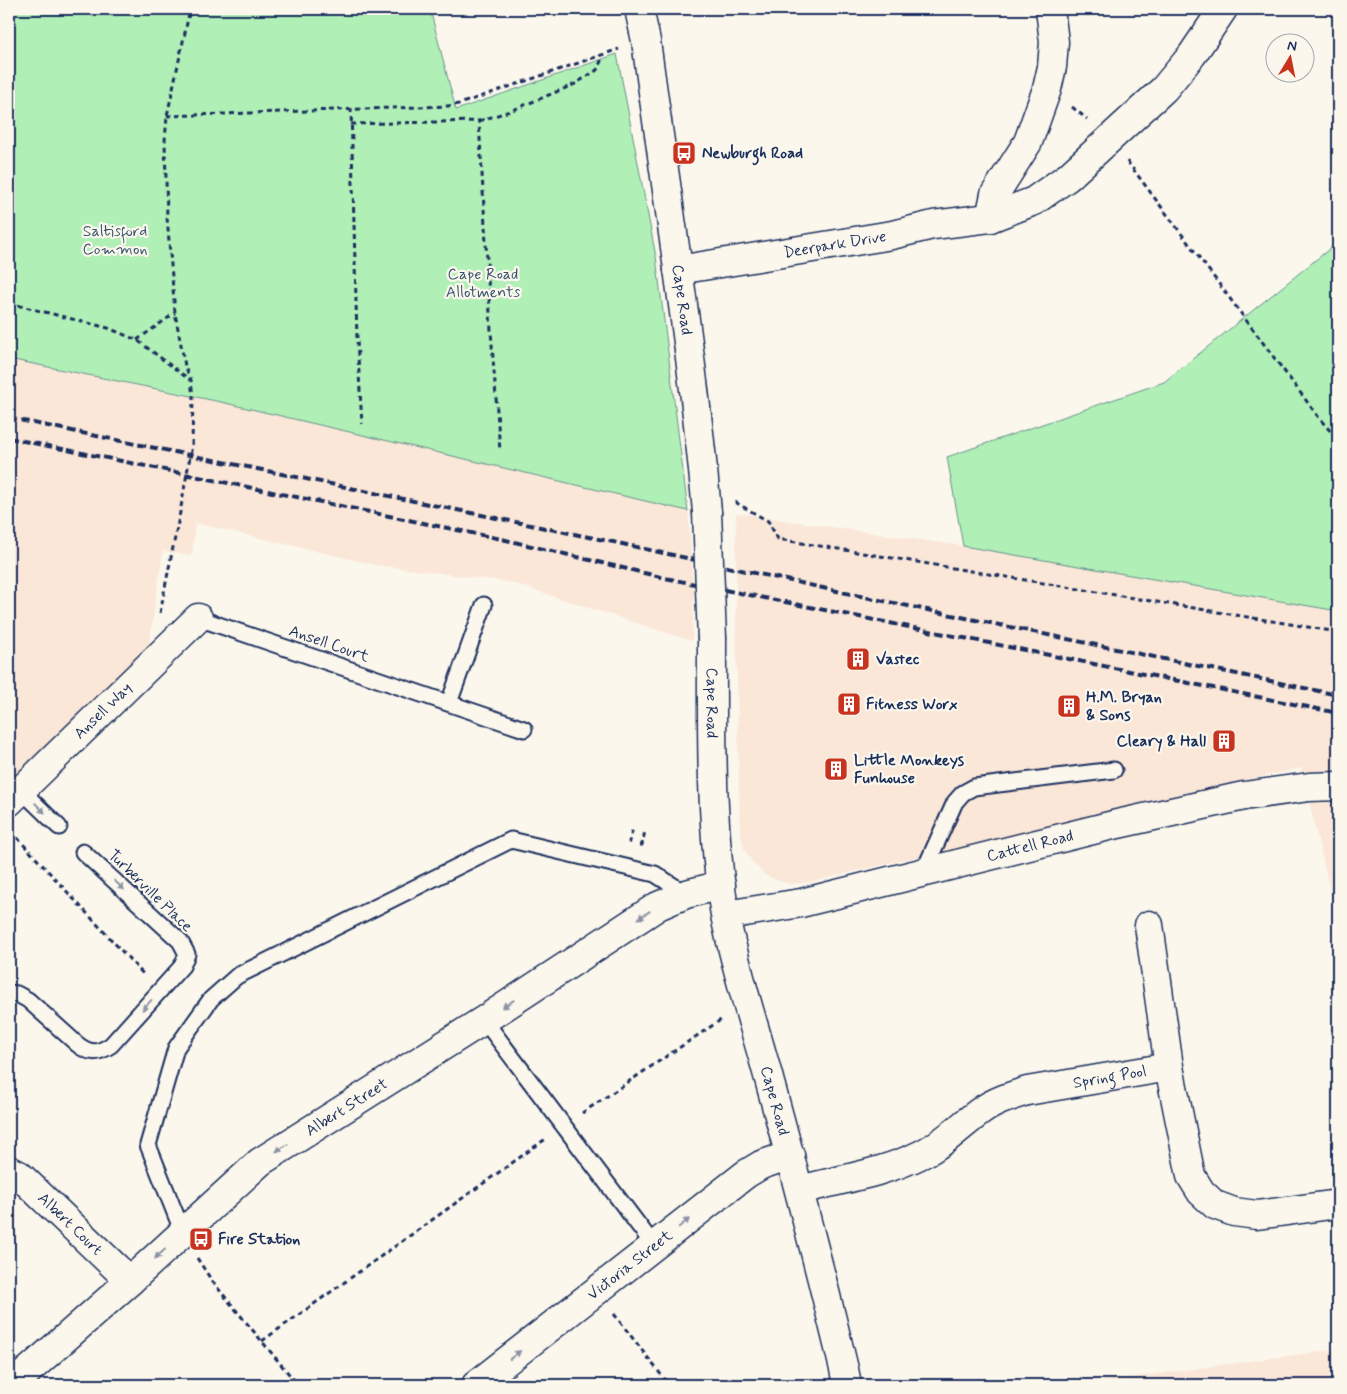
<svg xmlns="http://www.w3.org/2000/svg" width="1347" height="1394" font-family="Mynerve,sans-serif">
	<rect width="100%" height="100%" fill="#fbf7ec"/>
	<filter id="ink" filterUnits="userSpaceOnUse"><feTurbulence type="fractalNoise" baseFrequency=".02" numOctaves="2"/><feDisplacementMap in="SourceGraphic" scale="10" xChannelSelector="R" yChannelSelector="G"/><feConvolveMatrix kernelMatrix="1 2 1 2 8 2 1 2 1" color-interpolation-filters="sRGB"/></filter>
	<g filter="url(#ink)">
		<!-- built -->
		<g fill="#fae7d8">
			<path d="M 9,359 L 221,402 L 688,511 L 694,596 L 692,641 L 509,582 L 376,565 L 195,523 L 192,556 L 163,551 L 149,644 L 9,788 Z"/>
			<path d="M 736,513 L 963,546 L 1338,611 L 1338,924 L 1301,768 L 1169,797 L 970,848 L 902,860 L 811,882 L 791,884 L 778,881 L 765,875 L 753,863 L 744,849 L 740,831 L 736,630 Z"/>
			<path d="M 1338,1349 L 1338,1385 L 1079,1385 L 1083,1384 Z"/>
		</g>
		<!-- green -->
		<g fill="#b0f0b7" stroke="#66908a">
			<path d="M 9,9 L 430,9 L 456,110 L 617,54 L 656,257 L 688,511 L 221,402 L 9,359 Z"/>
			<path d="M 1338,242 L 1338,611 L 963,546 L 947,457 L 1164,382 Z"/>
		</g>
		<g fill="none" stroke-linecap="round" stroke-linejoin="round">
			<!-- service casing -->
			<g stroke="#1b2f5e" stroke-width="19">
				<g id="service">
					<path d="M 198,618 L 524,729"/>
					<path d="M 449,703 L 484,605"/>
					<path d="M 21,790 L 59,827"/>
					<path d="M 923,873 L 955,802 L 963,793 L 974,787 L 1114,770"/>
					<path d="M 9,993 L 17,994 L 28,1000 L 77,1044 C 89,1054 98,1054 111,1045 L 182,966 L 187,954 L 180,941 L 83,852"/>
					<path d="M 484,1020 L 655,1247"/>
					<path d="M 183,1233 L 148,1145 L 176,1048 L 211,999 L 237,976 L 511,840 L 655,874 L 686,894"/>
				</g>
			</g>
			<!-- minor casing -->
			<g stroke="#1b2f5e" stroke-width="31">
				<g id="minor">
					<path d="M 990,218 L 995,194 L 1028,142 L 1047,89 L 1052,67 L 1054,42 L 1050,9"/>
					<path id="s1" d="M 678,270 L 892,235 L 933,225 L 990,218 L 1034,201 L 1068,177 L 1164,89 L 1192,55 L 1223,9"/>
					<path id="s2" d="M 9,802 L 198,618"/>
					<path id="s3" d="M 726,915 L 801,903 L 1113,825 L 1244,796 L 1309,787 L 1338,786"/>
					<path d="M 1149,925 L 1169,1067"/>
					<path id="s4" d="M 9,1170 L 19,1175 L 130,1281"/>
					<path id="s5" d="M 800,1190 C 841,1179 884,1173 922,1154 C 945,1143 961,1125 981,1111 C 995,1101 1011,1096 1027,1091 L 1169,1067 L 1191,1176 L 1201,1192 L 1215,1205 L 1234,1212 L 1257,1215 L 1338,1204"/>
					<path id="s6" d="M 12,1385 L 130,1281 L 260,1162 L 484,1020 L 658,906 L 686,894 L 721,885"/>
					<path id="s7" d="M 476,1385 L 746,1174 L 761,1165 L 790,1155"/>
				</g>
			</g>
			<!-- tertiary casing -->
			<g stroke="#1b2f5e" stroke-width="31">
				<g id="tertiary">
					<path id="s8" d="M 639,9 L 646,41 C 667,198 693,355 707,512"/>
					<path id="s9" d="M 712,639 C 712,728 710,827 725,915 C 736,972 755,1027 770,1083 C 796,1178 821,1273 844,1369 L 847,1385"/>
				</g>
			</g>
			<!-- path -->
			<g stroke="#1b2f5e" stroke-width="3" stroke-dasharray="5 4" stroke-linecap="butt">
				<path d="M 1072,107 L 1087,119"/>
				<path d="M 351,108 L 357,340 L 362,424"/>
				<path d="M 167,116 L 448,106 L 459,104 L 619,49"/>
				<path d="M 479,121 L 513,110 L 575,84 L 597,70 L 601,61 L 600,55"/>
				<path d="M 351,124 L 479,121 L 491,331 L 500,451"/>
				<path d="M 1127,161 L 1320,419 L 1338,440"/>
				<path d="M 9,303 L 108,328 L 137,340 L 190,380"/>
				<path d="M 137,340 L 175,313"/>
				<path d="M 735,502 L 768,521 L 778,539 L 1338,632"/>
				<path d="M 160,613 L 181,507 L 192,445 L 193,397 L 191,380 L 185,366 L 175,313 L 167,217 L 165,141 L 167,116 L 190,9"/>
				<path d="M 11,831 L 144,975"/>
				<path d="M 631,843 L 629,842 L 633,828"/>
				<path d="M 640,845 L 642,845 L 645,831"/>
				<path d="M 582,1113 L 722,1019"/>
				<path d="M 197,1258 L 212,1281 L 298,1385"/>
				<path d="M 614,1314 L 669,1385"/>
				<path d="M 262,1341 L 547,1138"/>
			</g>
			<!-- service -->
			<use href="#service" stroke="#fbf7ec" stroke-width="15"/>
			<!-- minor -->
			<use href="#minor" stroke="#fbf7ec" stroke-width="28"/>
			<!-- tertiary -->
			<use href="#tertiary" stroke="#fbf7ec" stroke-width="28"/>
			<!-- rail -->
			<g stroke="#1b2f5e" stroke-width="4" stroke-dasharray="8 4" stroke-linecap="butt">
				<path d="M 9,418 L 618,543 L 855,595 L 1338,695"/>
				<path d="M 9,438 L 506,540 L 665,578 L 1338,713"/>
			</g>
			<!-- tertiary-bridge casing -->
			<g stroke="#1b2f5e" stroke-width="31" stroke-linecap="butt">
				<path id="tertiary-bridge" d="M 707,512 L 712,639"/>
			</g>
			<!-- tertiary-bridge -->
			<use href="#tertiary-bridge" stroke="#fbf7ec" stroke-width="28"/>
		</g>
		<!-- one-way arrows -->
		<defs><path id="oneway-solid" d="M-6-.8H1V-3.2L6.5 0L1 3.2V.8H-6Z" transform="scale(1.25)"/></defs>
		<g fill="#8b93a5">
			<use href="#oneway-solid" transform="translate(40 808) rotate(45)"/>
			<use href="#oneway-solid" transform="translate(119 885) rotate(43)"/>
			<use href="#oneway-solid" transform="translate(644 915) rotate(147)"/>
			<use href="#oneway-solid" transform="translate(508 1004) rotate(147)"/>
			<use href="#oneway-solid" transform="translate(147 1005) rotate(132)"/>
			<use href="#oneway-solid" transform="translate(282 1148) rotate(148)"/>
			<use href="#oneway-solid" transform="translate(684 1223) rotate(-39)"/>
			<use href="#oneway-solid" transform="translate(160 1254) rotate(138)"/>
			<use href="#oneway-solid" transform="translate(515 1355) rotate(-38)"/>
		</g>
	</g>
	<!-- icons -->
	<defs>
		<g id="bus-square" transform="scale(1.25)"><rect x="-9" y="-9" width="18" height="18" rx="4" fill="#c8321e" stroke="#fbf7ec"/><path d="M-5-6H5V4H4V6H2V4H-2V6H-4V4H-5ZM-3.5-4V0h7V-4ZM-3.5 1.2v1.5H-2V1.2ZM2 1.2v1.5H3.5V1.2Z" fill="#fff"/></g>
		<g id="building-square" transform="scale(1.25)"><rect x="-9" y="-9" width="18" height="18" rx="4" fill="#c8321e" stroke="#fbf7ec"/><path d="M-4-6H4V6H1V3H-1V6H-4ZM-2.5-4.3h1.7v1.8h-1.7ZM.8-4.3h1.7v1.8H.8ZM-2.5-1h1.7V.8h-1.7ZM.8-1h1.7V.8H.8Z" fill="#fff"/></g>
	</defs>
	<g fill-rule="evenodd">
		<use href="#bus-square" x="684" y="153"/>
		<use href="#building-square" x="858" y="659"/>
		<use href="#building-square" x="849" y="704"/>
		<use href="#building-square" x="1069" y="706"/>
		<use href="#building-square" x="1224" y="741"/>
		<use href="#building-square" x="836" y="769"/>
		<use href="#bus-square" x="201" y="1239"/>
	</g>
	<g text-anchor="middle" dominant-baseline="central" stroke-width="4.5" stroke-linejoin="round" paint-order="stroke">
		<!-- poi labels -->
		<g font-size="16" font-weight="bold" fill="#1b2f5e" stroke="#fbf7ec" text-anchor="start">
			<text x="702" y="153">Newburgh Road</text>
			<text x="876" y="659">Vastec</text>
			<text x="1086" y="697">H.M. Bryan<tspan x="1086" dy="18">&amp; Sons</tspan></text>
			<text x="866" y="704">Fitness Worx</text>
			<text x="1206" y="741" text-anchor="end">Cleary &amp; Hall</text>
			<text x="854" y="760">Little Monkeys<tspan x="854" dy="18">Funhouse</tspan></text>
			<text x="218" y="1239">Fire Station</text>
		</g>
		<!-- park labels -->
		<g font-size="16" fill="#395670" stroke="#fbf7ec">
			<text x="115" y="231">Saltisford<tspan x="115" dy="18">Common</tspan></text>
			<text x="483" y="274">Cape Road<tspan x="483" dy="18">Allotments</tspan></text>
		</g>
		<!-- street labels -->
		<g font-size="16" fill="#1b2f5e" stroke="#fbf7ec">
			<text stroke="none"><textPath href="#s1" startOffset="159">Deerpark Drive</textPath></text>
			<text stroke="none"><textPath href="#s8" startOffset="294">Cape Road</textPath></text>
			<text transform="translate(329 644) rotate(19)">Ansell Court</text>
			<text stroke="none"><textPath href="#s9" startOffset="64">Cape Road</textPath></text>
			<text stroke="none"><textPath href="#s2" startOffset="131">Ansell Way</textPath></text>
			<text stroke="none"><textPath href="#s3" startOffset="312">Cattell Road</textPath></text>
			<text transform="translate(150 891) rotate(44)">Turberville Place</text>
			<text stroke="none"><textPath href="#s5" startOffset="335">Spring Pool</textPath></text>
			<text stroke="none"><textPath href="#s9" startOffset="469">Cape Road</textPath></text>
			<text stroke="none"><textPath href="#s6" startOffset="436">Albert Street</textPath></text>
			<text stroke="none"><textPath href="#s4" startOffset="82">Albert Court</textPath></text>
			<text stroke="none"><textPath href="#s7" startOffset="195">Victoria Street</textPath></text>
		</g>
	</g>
	<!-- margin -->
	<rect width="1347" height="1394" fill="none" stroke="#fbf7ec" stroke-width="30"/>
	<rect x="15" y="15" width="1317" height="1364" fill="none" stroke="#1b2f5e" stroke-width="2" filter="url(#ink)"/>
	<!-- north arrow -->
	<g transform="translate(1290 58) rotate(10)"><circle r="24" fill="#fbf7ec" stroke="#a1a7b3"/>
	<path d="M0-4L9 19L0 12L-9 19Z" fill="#c8321e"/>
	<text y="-8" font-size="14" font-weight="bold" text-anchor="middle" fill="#1b2f5e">N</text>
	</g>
</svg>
